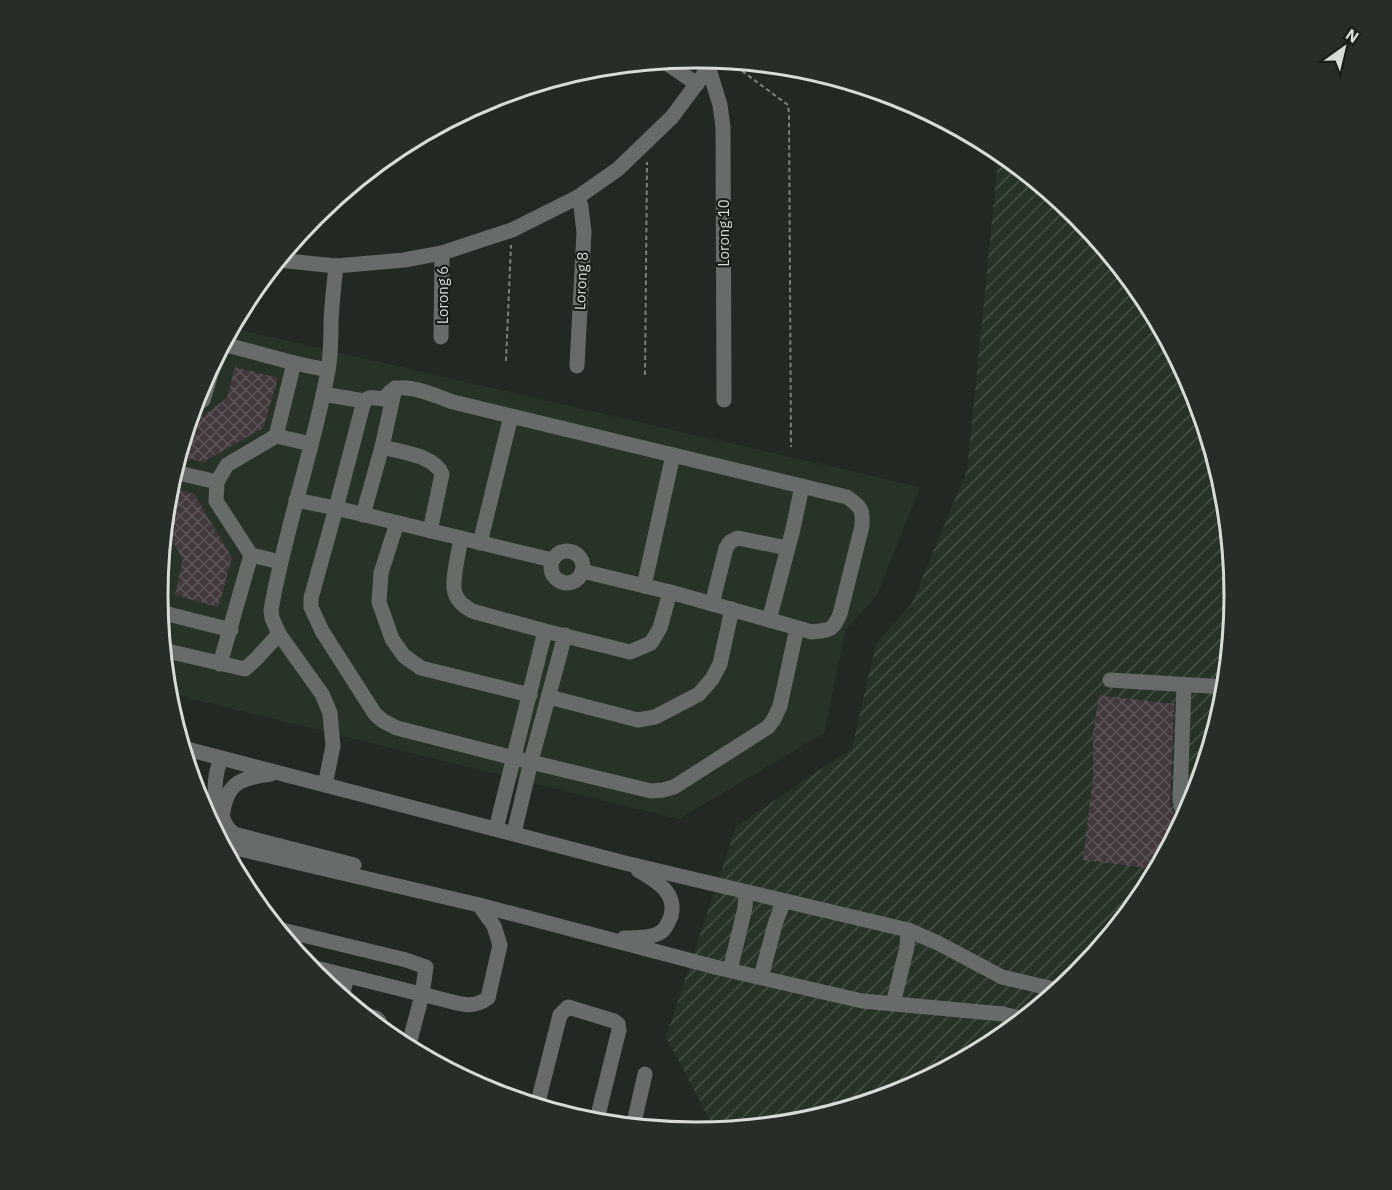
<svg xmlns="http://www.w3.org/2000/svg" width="1392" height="1190" font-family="'IBM Plex Sans',sans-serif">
	<defs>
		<pattern id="industrial-furrows" width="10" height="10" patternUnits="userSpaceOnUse" patternTransform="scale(1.5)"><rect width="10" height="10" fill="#283328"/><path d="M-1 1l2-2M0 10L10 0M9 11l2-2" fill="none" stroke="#465046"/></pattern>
		<pattern id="building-cross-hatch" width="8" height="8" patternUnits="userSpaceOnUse" patternTransform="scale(1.5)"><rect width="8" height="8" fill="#42383c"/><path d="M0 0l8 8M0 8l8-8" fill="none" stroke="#5d5457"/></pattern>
	</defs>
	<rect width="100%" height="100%" fill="#222922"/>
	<!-- built -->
	<path fill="#283328" d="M 232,328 L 920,487 L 877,595 L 846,629 L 824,733 L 679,819 L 168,693 L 158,595 L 168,490 L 199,389 Z"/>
	<!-- industrial -->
	<path fill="url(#industrial-furrows)" d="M 999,151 L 1077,215 L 1144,296 L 1193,389 L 1224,490 L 1234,595 L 1224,700 L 1193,801 L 1143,894 L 1076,976 L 995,1043 L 902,1092 L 801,1123 L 717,1131 L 715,1130 L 666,1037 L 736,827 L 852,748 L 876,644 L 912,603 L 967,471 Z"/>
	<!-- building -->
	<g fill="url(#building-cross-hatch)">
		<path d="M 235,367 L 278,378 L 263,428 L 203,462 L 179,456 L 190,417 L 199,419 L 227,398 Z"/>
		<path d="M 169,487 L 194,494 L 232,558 L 218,607 L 175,595 L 183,559 L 165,528 Z"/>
		<path d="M 1099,695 L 1174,704 L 1170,800 L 1172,811 L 1176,817 L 1175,834 L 1157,869 L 1083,860 L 1093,777 L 1093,734 Z"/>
	</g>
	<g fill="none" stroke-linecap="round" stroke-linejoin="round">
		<!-- path -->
		<g stroke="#7b817b" stroke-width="2" stroke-dasharray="4.5 3" stroke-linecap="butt">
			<path d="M 730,62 L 788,105 L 789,113 L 791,447"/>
			<path d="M 506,361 L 511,245"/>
			<path d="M 645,375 L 647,162"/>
		</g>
		<!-- minor -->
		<g stroke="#686c68" stroke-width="15">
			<path d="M 662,60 L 697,84"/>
			<path d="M 709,69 L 720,105 L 723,127 L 724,400"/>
			<path d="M 278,260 L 336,266 L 404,260 L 442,253 L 512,230 L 578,197 L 618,169 L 672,117 L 715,59"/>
			<path d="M 441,337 L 442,253"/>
			<path d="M 223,344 L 294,363 L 328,370"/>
			<path d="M 577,366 L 584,232 L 581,207 L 578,197"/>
			<path d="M 323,394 L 364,401 C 370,396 375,398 383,399 C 387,396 389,392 393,390 C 406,382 439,397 453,402 L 847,497 C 861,507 863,509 862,526 L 840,614 C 833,631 829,630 812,632 L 670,592 L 582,571"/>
			<path d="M 364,401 L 336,508 L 311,598 L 311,607 L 322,631 L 375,714 L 383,721 L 397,728 L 514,758 L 651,791 L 663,790 L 674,787 L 768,727 L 774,719 L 780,706 L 797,628"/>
			<path d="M 194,405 L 203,400 L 216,358"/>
			<path d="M 276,436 L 294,363"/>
			<path d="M 382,447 L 395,388"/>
			<path d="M 174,472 L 217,482"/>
			<path d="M 296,500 L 336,508 L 552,560"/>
			<path d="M 363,515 L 382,447 C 400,452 434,455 442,474 L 430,531"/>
			<path d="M 397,523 L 381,573 L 379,602 L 392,639 L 404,656 L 421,668 L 530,695"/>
			<path d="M 461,538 C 459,552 451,581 455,593 C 458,602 464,606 472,611 L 545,631 L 630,652 L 651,643 L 660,628 L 670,592"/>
			<path d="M 480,543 L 511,416"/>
			<circle cx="567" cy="567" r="16"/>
			<path d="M 280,562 L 251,555 L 216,501 L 217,482 L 227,465 L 276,436 L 311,444"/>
			<path d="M 644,586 L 673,455"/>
			<path d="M 712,604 L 726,548 L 730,542 L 738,538 L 787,548"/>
			<path d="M 160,612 L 231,630"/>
			<path d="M 769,620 L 793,529 L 802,486"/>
			<path d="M 279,634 L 322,694 L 330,713 L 333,746 L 325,785"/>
			<path d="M 163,650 L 245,669 L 256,659 L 279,634 L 272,618 L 271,610 C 285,529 313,452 328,371 C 331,354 331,338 331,321 C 332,303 334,284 336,266"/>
			<path d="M 220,664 L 251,555"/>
			<path d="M 1110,680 L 1225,687"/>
			<path d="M 1184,685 L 1180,800 L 1182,809 L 1186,814"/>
			<path d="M 549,697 L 638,720 L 655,717 L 699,694 L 712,679 L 720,664 L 732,609"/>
			<path d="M 183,748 L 625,863 L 908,930 L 938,943 L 1002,977 L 1058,990"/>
			<path d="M 221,758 C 214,777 212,795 221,814 C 225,823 226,828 234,834 L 354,865"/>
			<path d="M 222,818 C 226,783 239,778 271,774"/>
			<path d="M 496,829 L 545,631"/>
			<path d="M 514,833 L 531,761 L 565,635"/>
			<path d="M 223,845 L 479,905 L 715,967 L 862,1001 L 1003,1014 L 1023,1019"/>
			<path d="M 278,929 L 406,960 L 426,967 L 422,995 L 408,1048"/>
			<path d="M 624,938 C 633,938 653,938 661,932 C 666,929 669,921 671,916 C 677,892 656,881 638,870"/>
			<path d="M 308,966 L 449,1001 C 464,1005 474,1008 488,998 L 500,945 L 494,926 L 479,905"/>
			<path d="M 730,970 L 745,908 L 746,892"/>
			<path d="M 761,977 L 776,921 L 784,901"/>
			<path d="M 342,997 L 347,976"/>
			<path d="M 893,1004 L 907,947 L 908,930"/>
			<path d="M 361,1013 L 376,1018 L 379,1021 L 377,1026"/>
			<path d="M 537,1106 L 560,1015 L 568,1007 L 614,1021 L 618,1024 L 619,1030 L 596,1123"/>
			<path d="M 633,1127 L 645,1074"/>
		</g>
	</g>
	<g text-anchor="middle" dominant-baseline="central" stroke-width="4.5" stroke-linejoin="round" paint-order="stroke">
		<!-- street labels -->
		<g font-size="15" fill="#d7dcd7" stroke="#181f18">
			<text transform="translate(723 233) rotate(-90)">Lorong 10</text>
			<text transform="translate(581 281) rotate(-87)">Lorong 8</text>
			<text transform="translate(442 295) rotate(-90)">Lorong 6</text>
		</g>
	</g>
	<!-- crop -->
	<path d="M0 0H1392V1190H0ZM695 68H697A527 527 0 0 1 1224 595V595A527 527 0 0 1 697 1122H695A527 527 0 0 1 168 595V595A527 527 0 0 1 695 68Z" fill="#272e27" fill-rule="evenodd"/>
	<path fill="none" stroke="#d7dcd7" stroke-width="3" d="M695 68H697A527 527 0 0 1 1224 595V595A527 527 0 0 1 697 1122H695A527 527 0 0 1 168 595V595A527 527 0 0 1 695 68Z"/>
	<!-- north arrow -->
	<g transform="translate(1344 48) rotate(34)" stroke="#181f18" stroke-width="4.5" paint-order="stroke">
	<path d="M0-4.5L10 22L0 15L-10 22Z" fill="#d7dcd7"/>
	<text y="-9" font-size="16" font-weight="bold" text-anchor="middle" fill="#d7dcd7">N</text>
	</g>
</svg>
